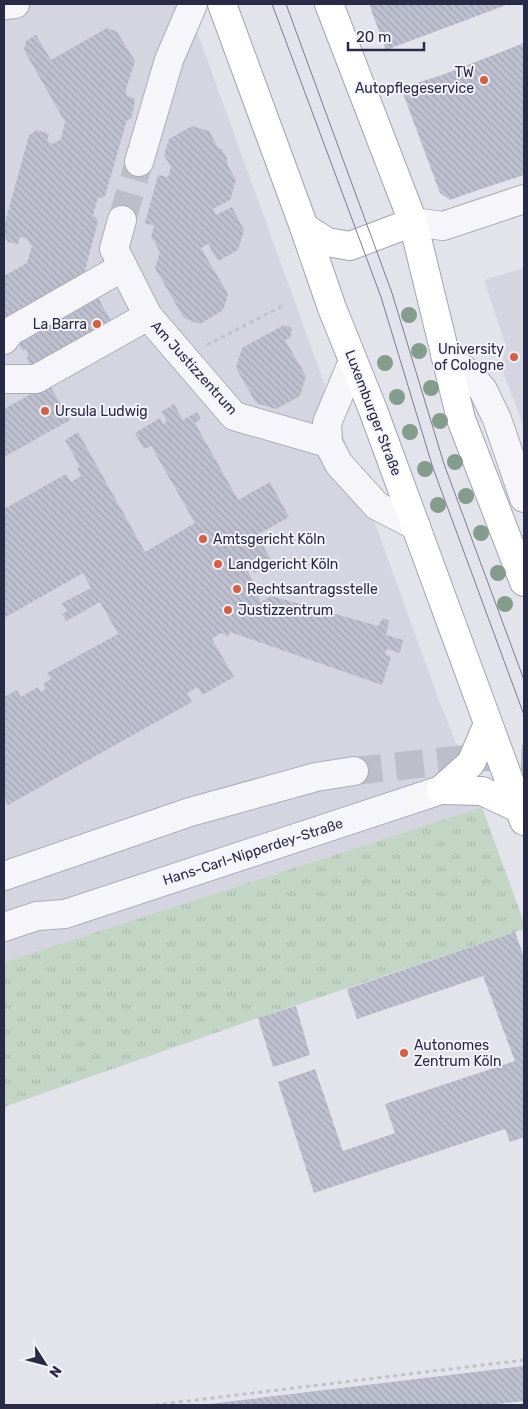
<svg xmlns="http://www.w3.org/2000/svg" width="528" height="1409" font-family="Rubik,sans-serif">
	<defs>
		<pattern id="grass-tufts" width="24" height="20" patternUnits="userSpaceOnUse" patternTransform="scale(1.25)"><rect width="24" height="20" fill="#c3d6c5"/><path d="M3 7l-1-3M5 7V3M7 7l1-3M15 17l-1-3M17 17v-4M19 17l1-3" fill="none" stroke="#a8b8ab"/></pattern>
		<pattern id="building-back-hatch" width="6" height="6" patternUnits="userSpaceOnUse" patternTransform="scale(1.25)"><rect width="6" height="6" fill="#bfc0cf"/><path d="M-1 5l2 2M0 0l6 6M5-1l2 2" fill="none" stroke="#a4a5b3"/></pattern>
	</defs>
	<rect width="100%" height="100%" fill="#e3e3ec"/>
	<!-- built -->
	<g fill="#d4d5e1">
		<path d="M 4,4 L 187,4 L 440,703 L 482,807 L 4,962 Z"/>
		<path d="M 524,268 L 524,427 L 501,367 L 506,346 L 484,280 Z"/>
	</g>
	<!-- grass -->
	<path fill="url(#grass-tufts)" d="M 482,807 L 524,923 L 524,929 L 258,1018 L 4,1107 L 4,962 Z"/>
	<!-- building -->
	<g fill="url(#building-back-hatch)">
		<path d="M 369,4 L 509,4 L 386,50 Z"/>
		<path d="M 107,28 L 117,32 L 135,61 L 126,89 L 127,96 L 134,98 L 135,101 L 131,119 L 127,120 L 105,196 L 102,198 L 98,197 L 93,216 L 96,217 L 98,221 L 83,278 L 4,322 L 4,276 L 27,263 L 32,246 L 27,239 L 20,237 L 18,244 L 8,242 L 4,235 L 4,227 L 29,135 L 37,130 L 49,134 L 47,141 L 53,144 L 61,139 L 65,122 L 24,50 L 26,41 L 36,35 L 51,60 Z"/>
		<path d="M 524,43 L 524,175 L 478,190 L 450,200 L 440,193 L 401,88 L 442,75 Z"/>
		<path d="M 192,126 L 209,131 L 218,148 L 222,149 L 227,159 L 227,164 L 236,180 L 230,200 L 213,209 L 216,215 L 232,207 L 244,230 L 238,250 L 218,261 L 208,244 L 201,248 L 228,294 L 223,310 L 200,324 L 184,318 L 155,268 L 160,252 L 151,236 L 154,226 L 145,223 L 158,175 L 168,177 L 171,167 L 164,155 L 169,139 Z"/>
		<path d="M 98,298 L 113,324 L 34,365 L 29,363 L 27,359 L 28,354 L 26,349 L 23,351 L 19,344 L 21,342 L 48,327 L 46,323 L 70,309 L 72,313 Z"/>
		<path d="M 284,325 L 290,327 L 292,330 L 290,338 L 285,340 L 306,376 L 300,396 L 276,409 L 256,403 L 236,368 L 242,348 Z"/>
		<path d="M 49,384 L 70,420 L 4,457 L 4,409 Z"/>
		<path d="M 174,404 L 183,420 L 197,412 L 201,419 L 195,423 L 238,500 L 270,482 L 289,517 L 257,535 L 273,563 L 254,573 L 250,566 L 246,568 L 260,594 L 258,596 L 261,602 L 271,596 L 378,626 L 383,618 L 389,621 L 386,635 L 403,640 L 400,653 L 387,649 L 385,654 L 391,657 L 382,685 L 230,632 L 228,637 L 221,633 L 212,639 L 234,677 L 202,695 L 198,687 L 187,693 L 192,702 L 8,805 L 4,797 L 4,697 L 17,690 L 21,697 L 38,687 L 41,692 L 46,689 L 43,684 L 51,679 L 47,673 L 118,634 L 100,602 L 66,621 L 62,614 L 67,611 L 62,603 L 91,588 L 83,573 L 4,618 L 4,509 L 66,474 L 71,482 L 81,476 L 77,468 L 80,467 L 65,440 L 78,432 L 145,552 L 195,523 L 151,446 L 144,449 L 135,433 L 160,418 L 163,424 L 167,421 L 161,412 Z"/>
		<path d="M 515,932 L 524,957 L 524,1137 L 510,1142 L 505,1129 L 314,1193 L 278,1082 L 315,1069 L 343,1151 L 395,1133 L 385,1104 L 515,1061 L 483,976 L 357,1019 L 347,989 Z"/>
		<path d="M 296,1006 L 310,1055 L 273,1067 L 258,1018 Z"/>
		<path d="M 524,1366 L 524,1401 L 487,1405 L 209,1405 L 209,1404 Z"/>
	</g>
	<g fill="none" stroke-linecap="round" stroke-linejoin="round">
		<!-- minor-tunnel -->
		<g stroke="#bebecb" stroke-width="28" stroke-dasharray="28 14" stroke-linecap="butt">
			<path d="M 122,220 L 139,162"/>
			<path d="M 354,771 L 483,757 L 524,759"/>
		</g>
		<!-- minor casing -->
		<g stroke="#abacba" stroke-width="30">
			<g id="minor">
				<path d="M 4,5 L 15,4"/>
				<path d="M 139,162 L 169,60 L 193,4"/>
				<path d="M 122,220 L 114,249 L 148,316 L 234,416 L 328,443"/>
				<path d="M 413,222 L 443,226 L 524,199"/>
				<path d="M 4,340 L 11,331 L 123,267"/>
				<path d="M 445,355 L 468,373 L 483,390 L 497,419 L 524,498"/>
				<path d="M 353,361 L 327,423 L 328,443 L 339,464 L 377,506 L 416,526"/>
				<path d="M 4,379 L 36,379 L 148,316"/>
				<path d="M 4,876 L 190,812 L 316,777 L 354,771"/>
				<path d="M 4,927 L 37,916 L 65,914 L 441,790"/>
			</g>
		</g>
		<!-- major casing -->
		<g stroke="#a1a3b8" stroke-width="30">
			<g id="major">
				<path d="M 222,4 L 304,227 L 332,308 L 373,410 L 524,821"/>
				<path d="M 329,4 L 413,222 L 461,419 L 524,582"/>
				<path d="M 304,227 L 327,242 L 350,246 L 413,222"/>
				<path d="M 441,790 L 482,791 L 520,809"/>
				<path d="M 441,790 L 471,763 L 488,724"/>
			</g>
		</g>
		<!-- path -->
		<g stroke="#c1c1cb" stroke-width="3" stroke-dasharray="4 4" stroke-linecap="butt">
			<path d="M 207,345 L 282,306"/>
			<path d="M 155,1405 L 524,1360"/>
		</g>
		<!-- minor -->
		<use href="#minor" stroke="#f6f6fa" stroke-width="28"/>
		<!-- major -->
		<use href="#major" stroke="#fff" stroke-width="28"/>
		<!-- tram -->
		<g stroke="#7b7c96" stroke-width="1">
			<path d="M 272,4 L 381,297 L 433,468 L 524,715"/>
			<path d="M 286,4 L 392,293 L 444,464 L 524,680"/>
		</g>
	</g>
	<!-- trees -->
	<g fill="#849c8b">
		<circle cx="409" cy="315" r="8"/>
		<circle cx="419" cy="351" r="8"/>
		<circle cx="385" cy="363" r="8"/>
		<circle cx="431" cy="388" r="8"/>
		<circle cx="397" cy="397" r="8"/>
		<circle cx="440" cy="421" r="8"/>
		<circle cx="410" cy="432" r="8"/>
		<circle cx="455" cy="462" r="8"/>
		<circle cx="425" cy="469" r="8"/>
		<circle cx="466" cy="496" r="8"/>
		<circle cx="438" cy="505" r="8"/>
		<circle cx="481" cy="533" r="8"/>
		<circle cx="498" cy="573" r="8"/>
		<circle cx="505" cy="604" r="8"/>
	</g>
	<!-- markers -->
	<g fill="#d65e42" stroke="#f3f3f9" stroke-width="2">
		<circle cx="484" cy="80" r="5"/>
		<circle cx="97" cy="324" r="5"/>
		<circle cx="514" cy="357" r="5"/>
		<circle cx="45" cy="411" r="5"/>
		<circle cx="203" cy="539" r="5"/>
		<circle cx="218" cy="564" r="5"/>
		<circle cx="237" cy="589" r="5"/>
		<circle cx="228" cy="610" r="5"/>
		<circle cx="404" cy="1053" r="5"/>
	</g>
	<g text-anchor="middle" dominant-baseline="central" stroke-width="4" stroke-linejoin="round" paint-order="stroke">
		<!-- poi labels -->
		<g font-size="14" fill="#292a45" stroke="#f3f3f9" text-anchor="start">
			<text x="474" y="72" text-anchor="end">TW<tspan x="474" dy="16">Autopflegeservice</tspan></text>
			<text x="87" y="324" text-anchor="end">La Barra</text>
			<text x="504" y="349" text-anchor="end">University<tspan x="504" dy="16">of Cologne</tspan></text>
			<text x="55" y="411">Ursula Ludwig</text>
			<text x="213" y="539">Amtsgericht Köln</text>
			<text x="228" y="564">Landgericht Köln</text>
			<text x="247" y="589">Rechtsantragsstelle</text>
			<text x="238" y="610">Justizzentrum</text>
			<text x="414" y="1045">Autonomes<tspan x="414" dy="16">Zentrum Köln</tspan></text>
		</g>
		<!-- street labels -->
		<g font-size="14" fill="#292a45" stroke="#f3f3f9">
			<text transform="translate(194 368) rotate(48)">Am Justizzentrum</text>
			<text transform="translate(373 413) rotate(69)">Luxemburger Straße</text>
			<text transform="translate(253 852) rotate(-18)">Hans-Carl-Nipperdey-Straße</text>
		</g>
	</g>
	<!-- border -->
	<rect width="528" height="1409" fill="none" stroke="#292a45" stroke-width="10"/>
	<!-- north arrow -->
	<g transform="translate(45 1364) rotate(126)" stroke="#f3f3f9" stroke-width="4" paint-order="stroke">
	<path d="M0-4L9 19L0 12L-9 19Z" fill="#292a45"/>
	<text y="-8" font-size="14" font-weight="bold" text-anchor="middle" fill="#292a45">N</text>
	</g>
	<!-- scale -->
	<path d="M348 42v8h76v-8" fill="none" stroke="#292a45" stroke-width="2.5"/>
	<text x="356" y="42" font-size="15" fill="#292a45" stroke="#f3f3f9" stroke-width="4" paint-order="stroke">20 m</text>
</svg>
